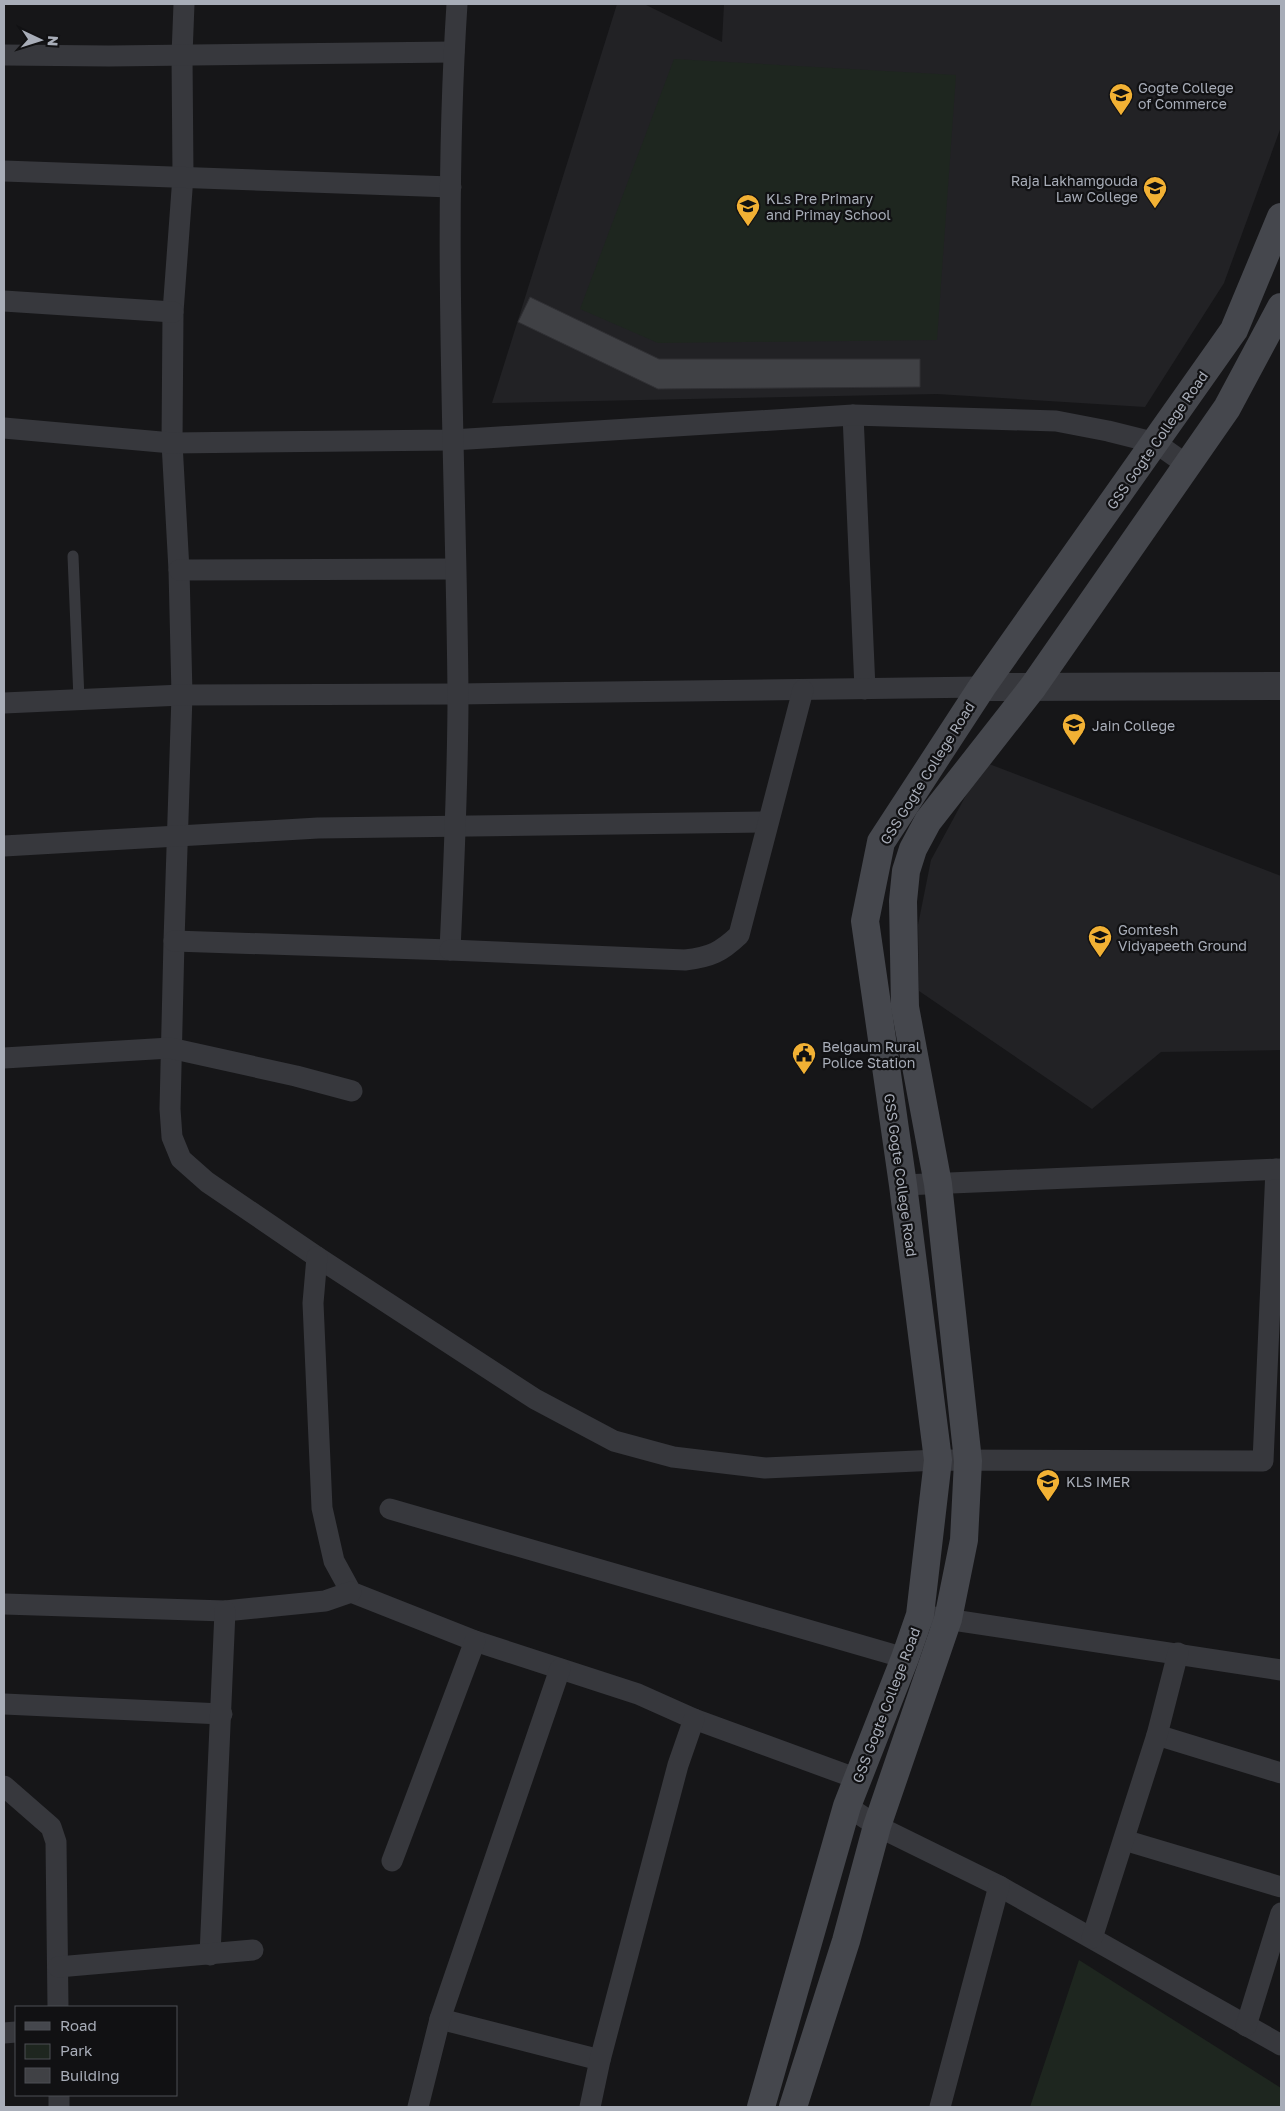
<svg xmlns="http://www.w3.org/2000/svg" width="1285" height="2111" font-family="'Golos Text',sans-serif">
	<rect width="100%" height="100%" fill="#161618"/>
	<!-- built -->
	<g fill="#222225">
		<path d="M 617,4 L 644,4 L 722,42 L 724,4 L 1281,4 L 1281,127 L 1224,283 L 1145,407 L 937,394 L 492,403 Z"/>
		<path d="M 984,762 L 1281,876 L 1281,1050 L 1161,1052 L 1092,1109 L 919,991 L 918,925 L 931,860 Z"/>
	</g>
	<!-- green -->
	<g fill="#1e261f">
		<path d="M 674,59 L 956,75 L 937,340 L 658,343 L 580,309 Z"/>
		<path d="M 1079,1960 L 1281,2088 L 1281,2107 L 1030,2107 Z"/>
	</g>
	<!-- building -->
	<path fill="#404145" stroke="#303034" d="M 530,297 L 659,359 L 920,359 L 920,387 L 658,389 L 518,322 Z"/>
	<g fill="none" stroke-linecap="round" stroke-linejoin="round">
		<!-- service -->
		<path stroke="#37383d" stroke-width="11" d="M 73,556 L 79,699"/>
		<!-- minor -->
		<g stroke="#37383d" stroke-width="21">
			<path d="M 184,4 L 182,55 L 183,176 L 173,312 L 172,443 L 179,570 L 182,695 L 174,941 L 170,1109 L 172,1137 L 181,1159 L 207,1182 L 317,1257 L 535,1399 L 614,1441 L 673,1457 L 765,1468 L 938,1460 L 1263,1461 L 1276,1169"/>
			<path d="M 4,55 L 109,56 L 454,52"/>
			<path d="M 4,171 L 451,187"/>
			<path d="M 4,301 L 173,312"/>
			<path d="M 853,415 L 865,689"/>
			<path d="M 4,428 L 172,443 L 452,440 L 853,415 L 1056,421 L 1108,431 L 1156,443 L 1187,465"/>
			<path d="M 179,570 L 455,569"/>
			<path d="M 4,703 L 182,695 L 458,694 L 982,687"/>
			<path d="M 4,846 L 318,828 L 768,822"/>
			<path d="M 174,941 L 450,950 C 454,865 458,779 458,694 C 456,464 442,233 457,4"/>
			<path d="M 450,950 L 685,960 C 711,957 721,952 739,935 L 803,690"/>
			<path d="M 4,1058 L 170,1048 L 296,1076 L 352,1091"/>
			<path d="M 903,1185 L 1281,1169"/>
			<path d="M 317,1257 L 313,1303 L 322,1508 L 334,1561 L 351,1592 L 475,1641 L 638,1694 L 694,1719 L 858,1779"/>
			<path d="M 390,1509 L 905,1658"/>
			<path d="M 4,1604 L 225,1611 L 325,1601 L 351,1592"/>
			<path d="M 933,1617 L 1281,1670"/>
			<path d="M 4,1704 L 222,1714"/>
			<path d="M 1157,1735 L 1281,1773"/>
			<path d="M 4,1786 L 51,1827 L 56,1842 L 58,2007"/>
			<path d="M 847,1806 L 877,1826 L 999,1886 L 1281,2045"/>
			<path d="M 1124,1840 L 1281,1887"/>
			<path d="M 392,1861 L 475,1641"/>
			<path d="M 1092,1938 L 1157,1735 L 1178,1653"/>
			<path d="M 210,1955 L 225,1611"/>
			<path d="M 58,1967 L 253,1950"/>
			<path d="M 440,2019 L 600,2060"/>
			<path d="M 1246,2026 L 1281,1913"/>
			<path d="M 4,2033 L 16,2032"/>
			<path d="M 59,2095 L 59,2107"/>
			<path d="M 418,2107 L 440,2019 L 560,1669"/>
			<path d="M 590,2107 L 600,2060 L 678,1765 L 694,1719"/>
			<path d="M 940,2107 L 999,1886"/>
		</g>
		<!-- tertiary -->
		<path stroke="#37383d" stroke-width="28" d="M 982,687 L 1281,686"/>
		<!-- secondary -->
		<g stroke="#45474d" stroke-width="28">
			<path d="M 761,2107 L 847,1806 L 905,1658 L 920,1615 L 938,1460 L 903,1185 L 865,921 L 881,842 L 982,687 L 1234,330 L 1281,217"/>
			<path d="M 793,2107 L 846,1941 L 877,1826 L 948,1619 L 964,1540 L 968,1461 L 938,1184 L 905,1007 L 903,901 L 906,871 L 913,849 L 928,821 L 1033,687 L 1227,408 L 1281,307"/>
		</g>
	</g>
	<!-- icons -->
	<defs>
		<g id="university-pin" transform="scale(1.25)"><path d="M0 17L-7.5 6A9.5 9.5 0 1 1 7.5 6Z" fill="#f2b134" stroke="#111113"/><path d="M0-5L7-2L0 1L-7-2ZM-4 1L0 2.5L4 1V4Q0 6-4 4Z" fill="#111"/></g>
		<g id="school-pin" transform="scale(1.25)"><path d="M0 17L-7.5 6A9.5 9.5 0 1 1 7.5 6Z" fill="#f2b134" stroke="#111113"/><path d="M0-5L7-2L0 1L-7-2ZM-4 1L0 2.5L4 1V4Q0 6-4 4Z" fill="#111"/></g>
		<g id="civic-pin" transform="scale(1.25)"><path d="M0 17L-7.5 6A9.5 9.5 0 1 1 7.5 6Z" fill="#f2b134" stroke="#111113"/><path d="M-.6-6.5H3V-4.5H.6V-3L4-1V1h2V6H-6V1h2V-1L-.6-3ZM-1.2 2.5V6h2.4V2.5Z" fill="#111"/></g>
	</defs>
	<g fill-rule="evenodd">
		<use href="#university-pin" x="1121" y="95"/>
		<use href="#university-pin" x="1155" y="188"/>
		<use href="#school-pin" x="748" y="206"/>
		<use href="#university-pin" x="1074" y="725"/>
		<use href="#university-pin" x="1100" y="937"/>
		<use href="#civic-pin" x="804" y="1054"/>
		<use href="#university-pin" x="1048" y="1481"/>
	</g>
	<g text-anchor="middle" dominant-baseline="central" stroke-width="4.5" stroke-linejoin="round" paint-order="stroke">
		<!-- poi labels -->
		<g font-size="14" fill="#a8adb8" stroke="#111113" text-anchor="start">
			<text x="1138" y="87">Gogte College<tspan x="1138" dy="16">of Commerce</tspan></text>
			<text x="1138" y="180" text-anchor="end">Raja Lakhamgouda<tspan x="1138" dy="16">Law College</tspan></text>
			<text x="766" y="198">KLs Pre Primary<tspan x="766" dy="16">and Primay School</tspan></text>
			<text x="1092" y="725">Jain College</text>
			<text x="1118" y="929">Gomtesh<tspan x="1118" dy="16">Vidyapeeth Ground</tspan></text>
			<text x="822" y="1046">Belgaum Rural<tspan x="822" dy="16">Police Station</tspan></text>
			<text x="1066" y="1481">KLS IMER</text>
		</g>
		<!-- street labels -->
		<g font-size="14" fill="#a8adb8" stroke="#111113">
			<text transform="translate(1157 440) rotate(-55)">GSS Gogte College Road</text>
			<text transform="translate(927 773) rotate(-58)">GSS Gogte College Road</text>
			<text transform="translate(901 1175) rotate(82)">GSS Gogte College Road</text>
			<text transform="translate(886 1705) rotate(-69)">GSS Gogte College Road</text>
		</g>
	</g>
	<!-- border -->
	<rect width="1285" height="2111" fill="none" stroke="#a8adb8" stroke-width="10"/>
	<!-- legend -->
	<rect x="15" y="2006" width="162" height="90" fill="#111113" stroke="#4d4f55"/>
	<rect x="25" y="2022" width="25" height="8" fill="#45474d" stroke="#4d4f55"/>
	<text x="60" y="2031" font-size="15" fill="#a8adb8">Road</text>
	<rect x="25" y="2044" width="25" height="15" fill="#1e261f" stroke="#4d4f55"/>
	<text x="60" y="2056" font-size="15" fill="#a8adb8">Park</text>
	<rect x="25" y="2068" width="25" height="15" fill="#404145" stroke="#4d4f55"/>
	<text x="60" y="2081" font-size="15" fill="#a8adb8">Building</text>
	<!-- north arrow -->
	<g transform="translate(40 40) rotate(94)" stroke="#111113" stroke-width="4" paint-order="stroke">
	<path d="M0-4L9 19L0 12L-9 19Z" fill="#a8adb8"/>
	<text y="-8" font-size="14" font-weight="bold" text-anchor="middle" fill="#a8adb8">N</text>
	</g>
</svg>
